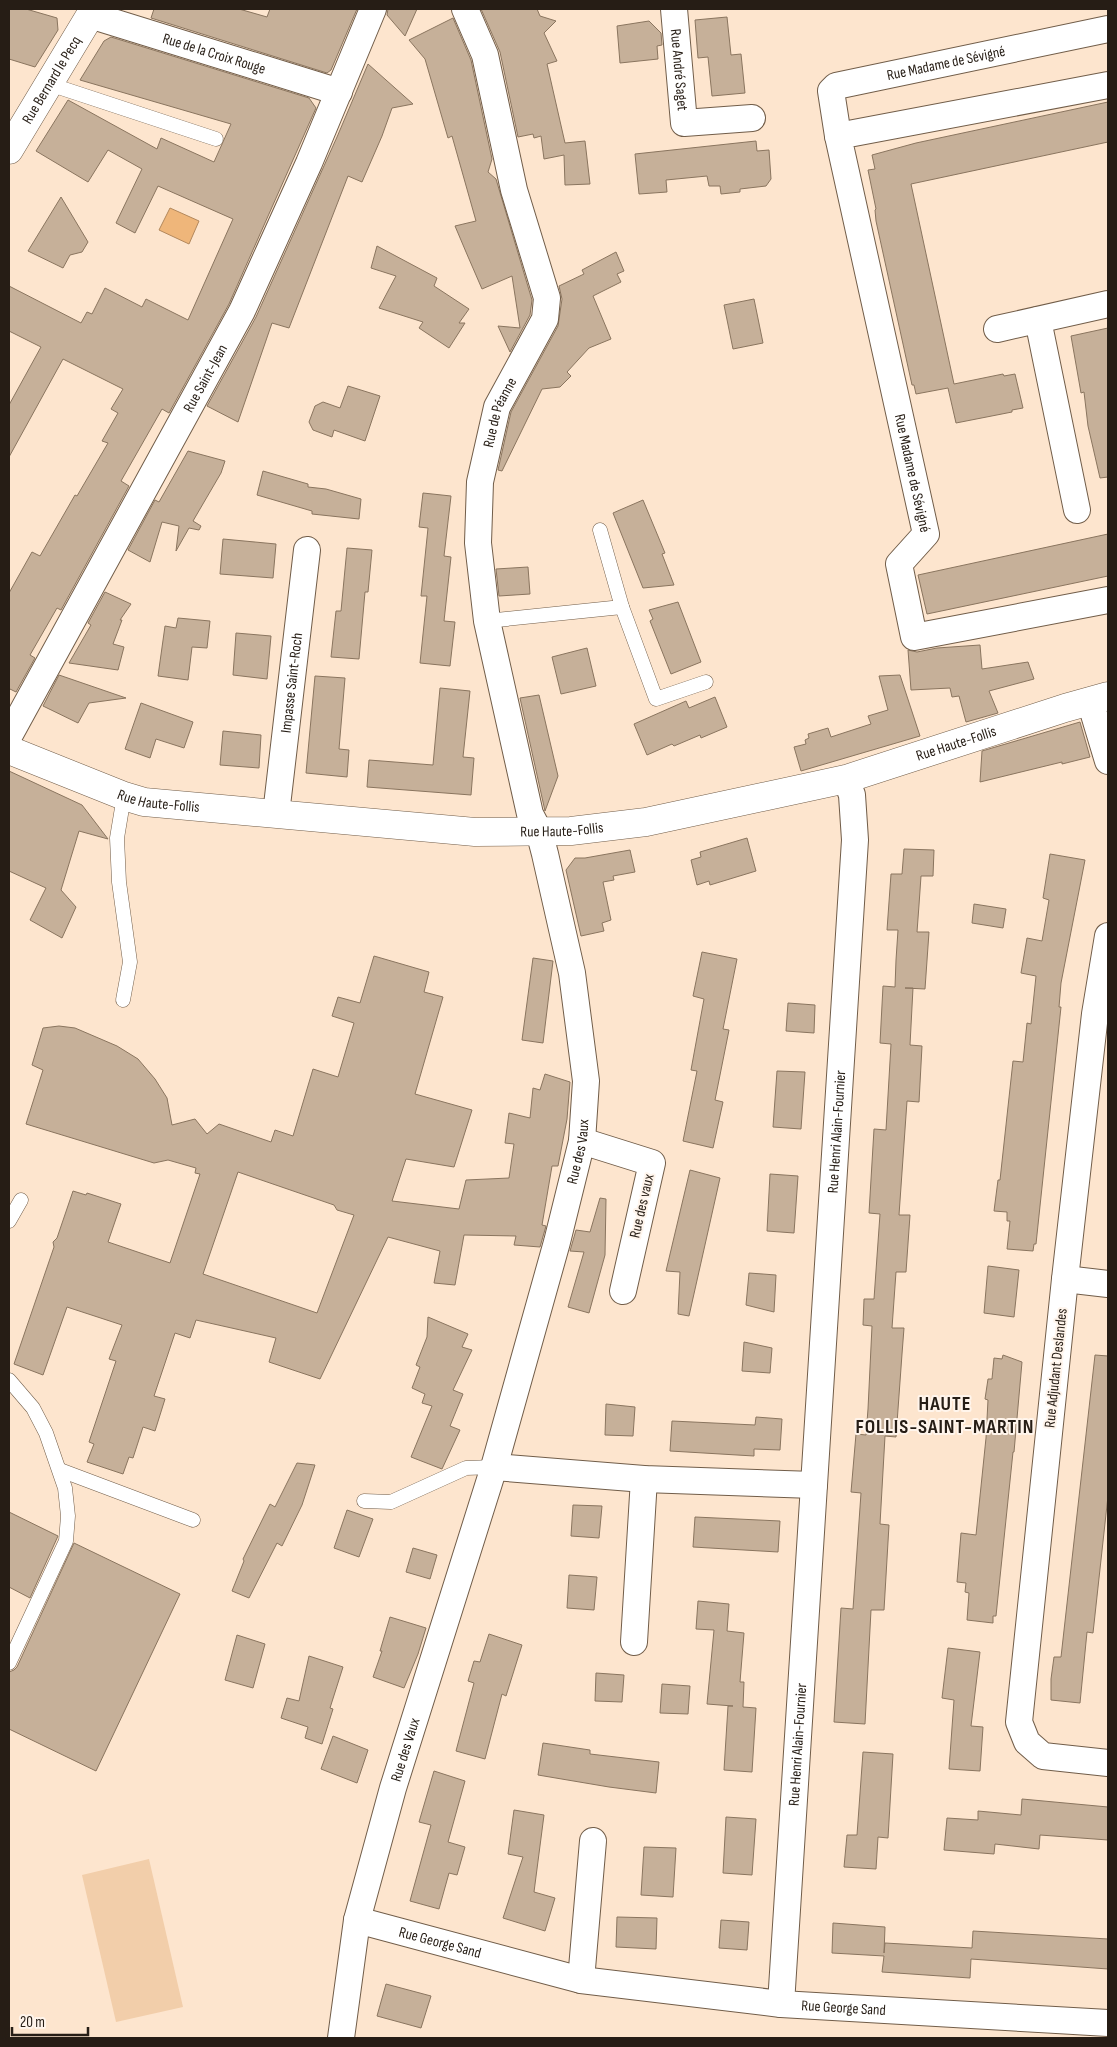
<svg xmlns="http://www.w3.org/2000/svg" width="1117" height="2047" font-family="'Sofia Sans Condensed',sans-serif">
	<rect width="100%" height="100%" fill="#fde5ce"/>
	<!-- green -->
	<path fill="#f2ceaa" d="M 149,1859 L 183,2007 L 116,2022 L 82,1875 Z"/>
	<!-- water -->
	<path fill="#efb67a" stroke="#b3885c" d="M 170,208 L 199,221 L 189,244 L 159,230 Z"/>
	<!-- building -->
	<g fill="#c6b099" stroke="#8a755f" fill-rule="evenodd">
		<path d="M 9,9 L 26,9 L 57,18 L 58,30 L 35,67 L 9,59 Z"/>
		<path d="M 154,9 L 239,9 L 267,17 L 270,9 L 357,9 L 331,70 L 327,73 L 151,18 Z"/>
		<path d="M 388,9 L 417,9 L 405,36 L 387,15 Z"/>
		<path d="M 481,9 L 537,9 L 540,16 L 556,21 L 544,33 L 557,61 L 547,64 L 565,143 L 585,141 L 590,184 L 565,185 L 564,155 L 544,159 L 541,136 L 534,138 L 533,134 L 518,137 L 500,52 Z"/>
		<path d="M 727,17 L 731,55 L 741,54 L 745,93 L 712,96 L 708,57 L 698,58 L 695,20 Z"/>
		<path d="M 453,18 L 471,60 L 492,159 L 488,172 L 496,179 L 532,300 L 530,315 L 510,352 L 498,326 L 520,328 L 512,276 L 482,289 L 466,252 L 455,226 L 476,221 L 452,136 L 448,138 L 425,59 L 409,40 Z"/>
		<path d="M 649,21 L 661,33 L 662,45 L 657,46 L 658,59 L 620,63 L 617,26 Z"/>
		<path d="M 111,37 L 309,98 L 316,108 L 229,304 L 169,413 L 162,409 L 121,481 L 129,486 L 61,610 L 57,608 L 30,655 L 35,658 L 16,692 L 10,689 L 9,692 L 9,593 L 32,552 L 40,556 L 75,495 L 77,496 L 108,443 L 102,441 L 118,413 L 111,409 L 123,389 L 63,359 L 9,457 L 9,405 L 41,347 L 9,331 L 9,286 L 81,323 L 87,312 L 92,314 L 105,288 L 142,307 L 146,299 L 188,320 L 233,219 L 158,186 L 135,233 L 116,223 L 142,169 L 108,150 L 88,182 L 36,151 L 68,100 L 157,149 L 161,138 L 214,162 L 231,124 L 80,80 L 104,41 Z"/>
		<path d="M 368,64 L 413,104 L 392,108 L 382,136 L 362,182 L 348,176 L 289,328 L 272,323 L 238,422 L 207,406 L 256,317 L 337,137 Z"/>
		<path d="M 1108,102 L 1108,142 L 911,184 L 954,384 L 1003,374 L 1004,376 L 1015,374 L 1023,408 L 1012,410 L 1012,412 L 956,423 L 948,388 L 916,394 L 914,385 L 912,385 L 876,221 L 875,210 L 876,209 L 868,170 L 875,169 L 872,155 L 916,143 Z"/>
		<path d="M 756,141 L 757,151 L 769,150 L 771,179 L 766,186 L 740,189 L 740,192 L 721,194 L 720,186 L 709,186 L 707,176 L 666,180 L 667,192 L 639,194 L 635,154 Z"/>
		<path d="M 61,197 L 88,242 L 82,252 L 70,255 L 63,268 L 28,251 Z"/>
		<path d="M 377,246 L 437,278 L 434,286 L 469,309 L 459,323 L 465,323 L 449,348 L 419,328 L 423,322 L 379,308 L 396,276 L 371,268 Z"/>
		<path d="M 616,252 L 624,271 L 617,274 L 621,282 L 593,296 L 611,339 L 589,348 L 567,372 L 571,376 L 560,387 L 542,389 L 502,471 L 498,470 L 511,412 L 558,326 L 562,299 L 559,286 L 584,274 L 582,270 Z"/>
		<path d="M 754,299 L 763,343 L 733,349 L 724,305 Z"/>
		<path d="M 1108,328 L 1108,477 L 1100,478 L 1088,426 L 1084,392 L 1081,393 L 1071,336 Z"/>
		<path d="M 348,386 L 380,396 L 365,441 L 334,430 L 332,437 L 313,430 L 309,422 L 315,406 L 323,402 L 340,408 Z"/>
		<path d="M 188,451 L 225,461 L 221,473 L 193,521 L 201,526 L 199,530 L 189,528 L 176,551 L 179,526 L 162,522 L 150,562 L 128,550 L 155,500 L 159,502 Z"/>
		<path d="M 263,471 L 308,484 L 308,487 L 326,489 L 361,499 L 359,519 L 312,514 L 312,511 L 257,495 Z"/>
		<path d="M 423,493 L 451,496 L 444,556 L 451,557 L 444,621 L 455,622 L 450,666 L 420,663 L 427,596 L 421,596 L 428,528 L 419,527 Z"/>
		<path d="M 643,500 L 665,553 L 662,554 L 674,585 L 643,588 L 613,513 Z"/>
		<path d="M 1108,534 L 1108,576 L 927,614 L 918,575 Z"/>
		<path d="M 223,539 L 276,544 L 273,578 L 220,574 Z"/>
		<path d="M 347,548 L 372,550 L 368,592 L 365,592 L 359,659 L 331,657 L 336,611 L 341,611 Z"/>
		<path d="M 528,567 L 530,594 L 499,596 L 496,569 Z"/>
		<path d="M 105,592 L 131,604 L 120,620 L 122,620 L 113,644 L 124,647 L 118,670 L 69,663 L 91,625 L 88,623 Z"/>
		<path d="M 678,602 L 701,662 L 671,674 L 650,621 L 653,619 L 649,610 Z"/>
		<path d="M 178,618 L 210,621 L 207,648 L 192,647 L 188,680 L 158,676 L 165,626 L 176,628 Z"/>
		<path d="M 236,633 L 271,636 L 267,679 L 233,675 Z"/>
		<path d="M 980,645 L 982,669 L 1028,662 L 1034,679 L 989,691 L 998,713 L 966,722 L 959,696 L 952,697 L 950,688 L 911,690 L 908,650 L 917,652 L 937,648 Z"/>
		<path d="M 587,648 L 596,686 L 561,694 L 552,657 Z"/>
		<path d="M 59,675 L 126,698 L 89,703 L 78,723 L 43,706 Z"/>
		<path d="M 900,675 L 920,736 L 801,771 L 794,747 L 806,744 L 805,740 L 809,738 L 808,734 L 828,728 L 831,737 L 871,724 L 868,716 L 888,710 L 879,676 Z"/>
		<path d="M 315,676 L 345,678 L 339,749 L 349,750 L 347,777 L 306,773 Z"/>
		<path d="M 440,688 L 470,691 L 463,757 L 474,758 L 471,795 L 367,787 L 369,760 L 433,765 Z"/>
		<path d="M 539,695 L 558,776 L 545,811 L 520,698 Z"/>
		<path d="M 715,697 L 727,727 L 701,738 L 700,735 L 674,746 L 672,744 L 647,755 L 634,724 L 686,701 L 689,708 Z"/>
		<path d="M 141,703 L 193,722 L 184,748 L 156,739 L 150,758 L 125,749 Z"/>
		<path d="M 1080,722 L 1090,757 L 1062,764 L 1062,762 L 980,782 L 982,751 Z"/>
		<path d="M 223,731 L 261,735 L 259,768 L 220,765 Z"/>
		<path d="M 9,771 L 82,805 L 108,839 L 79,831 L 61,890 L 76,907 L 62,938 L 30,920 L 46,888 L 9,871 Z"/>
		<path d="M 747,838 L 756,871 L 710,885 L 709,881 L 697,885 L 691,860 L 701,857 L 700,852 Z"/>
		<path d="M 904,849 L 934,850 L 933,876 L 921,876 L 919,905 L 917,932 L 929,932 L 925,989 L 905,988 L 913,988 L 910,1045 L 922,1046 L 919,1102 L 907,1101 L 899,1215 L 910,1215 L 906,1272 L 896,1272 L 892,1328 L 904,1328 L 902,1354 L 896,1437 L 885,1436 L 880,1524 L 889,1525 L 884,1610 L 871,1610 L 865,1724 L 834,1722 L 841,1608 L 853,1609 L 861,1493 L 851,1492 L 856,1434 L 866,1435 L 868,1409 L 872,1326 L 863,1325 L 864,1299 L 874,1299 L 880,1214 L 869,1213 L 874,1129 L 886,1130 L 891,1044 L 880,1043 L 883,986 L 895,987 L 896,960 L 898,930 L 887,930 L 891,874 L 902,874 Z"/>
		<path d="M 630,850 L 635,872 L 613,876 L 614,880 L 603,882 L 611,920 L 602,923 L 604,931 L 581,936 L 566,870 L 575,858 L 585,858 Z"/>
		<path d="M 1050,854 L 1085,860 L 1061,983 L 1059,1007 L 1061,1007 L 1036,1244 L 1034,1244 L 1033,1251 L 1007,1249 L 1010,1221 L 1007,1221 L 1007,1212 L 994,1211 L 998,1180 L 1000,1180 L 1013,1061 L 1023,1062 L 1027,1023 L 1031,1024 L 1036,976 L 1021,973 L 1027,938 L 1042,941 L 1049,900 L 1043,898 Z"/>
		<path d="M 974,904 L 1006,909 L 1003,928 L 972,923 Z"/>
		<path d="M 702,952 L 737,959 L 723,1029 L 729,1030 L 715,1100 L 723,1102 L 713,1148 L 683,1141 L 697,1071 L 691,1070 L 704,999 L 693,996 Z"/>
		<path d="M 374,956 L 429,972 L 424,992 L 443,997 L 415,1094 L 472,1110 L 454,1167 L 406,1159 L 392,1201 L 459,1209 L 466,1180 L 509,1178 L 514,1144 L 505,1143 L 509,1113 L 530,1118 L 533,1088 L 540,1090 L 545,1074 L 570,1082 L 567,1119 L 558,1166 L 552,1166 L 542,1225 L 546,1226 L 540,1247 L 514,1245 L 516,1236 L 464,1235 L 455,1285 L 434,1283 L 440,1251 L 388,1237 L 320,1379 L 269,1362 L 276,1338 L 196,1320 L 190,1338 L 175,1333 L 154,1396 L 165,1399 L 155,1431 L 143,1427 L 133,1458 L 129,1457 L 123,1474 L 87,1462 L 94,1444 L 89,1442 L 116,1361 L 109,1359 L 122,1325 L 67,1307 L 43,1375 L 14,1364 L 54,1247 L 53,1242 L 57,1238 L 73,1191 L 86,1195 L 87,1193 L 121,1204 L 108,1242 L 170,1263 L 200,1174 L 195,1173 L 196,1168 L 168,1160 L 154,1163 L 26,1124 L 43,1070 L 32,1065 L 43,1028 L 59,1026 L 75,1028 L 117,1046 L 138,1059 L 155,1079 L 167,1098 L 172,1125 L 195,1119 L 207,1134 L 219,1124 L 271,1142 L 275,1130 L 293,1136 L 313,1069 L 338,1077 L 354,1023 L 332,1016 L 338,997 L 360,1003 ZM 238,1172 L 334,1205 L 337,1210 L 354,1215 L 317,1313 L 203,1274 Z"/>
		<path d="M 533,958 L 553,961 L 543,1043 L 522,1040 Z"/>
		<path d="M 788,1003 L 815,1005 L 814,1033 L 786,1031 Z"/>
		<path d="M 777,1071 L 805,1072 L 801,1129 L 773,1127 Z"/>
		<path d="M 690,1170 L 720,1178 L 689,1316 L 678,1314 L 680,1272 L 666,1271 Z"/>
		<path d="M 770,1174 L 798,1176 L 794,1233 L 767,1231 Z"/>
		<path d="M 600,1198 L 606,1199 L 605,1255 L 589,1313 L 568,1307 L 584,1252 L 570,1251 L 576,1230 L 590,1232 Z"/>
		<path d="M 988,1266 L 1019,1270 L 1014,1317 L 984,1313 Z"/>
		<path d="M 749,1273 L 776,1275 L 774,1312 L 746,1305 Z"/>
		<path d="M 428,1317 L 468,1334 L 462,1347 L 472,1350 L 453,1390 L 463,1394 L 450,1426 L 460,1430 L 442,1469 L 411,1457 L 432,1406 L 422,1403 L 425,1394 L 412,1388 L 420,1367 L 416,1365 L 427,1337 Z"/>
		<path d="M 744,1342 L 772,1348 L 770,1373 L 742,1371 Z"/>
		<path d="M 1003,1355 L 1022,1362 L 1014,1452 L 1013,1452 L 996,1616 L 993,1616 L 993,1623 L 967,1620 L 969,1593 L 965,1592 L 966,1583 L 957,1582 L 961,1533 L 976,1535 L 986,1438 L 988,1400 L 985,1399 L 988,1379 L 992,1379 L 994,1358 L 1002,1359 Z"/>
		<path d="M 1095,1355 L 1108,1356 L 1108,1496 L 1093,1633 L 1087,1632 L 1080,1703 L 1051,1700 L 1051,1679 L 1054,1657 L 1061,1657 Z"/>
		<path d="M 606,1404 L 635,1407 L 633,1436 L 605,1435 Z"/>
		<path d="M 756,1417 L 782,1419 L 780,1450 L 754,1449 L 754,1456 L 670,1451 L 672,1421 L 755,1425 Z"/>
		<path d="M 297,1463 L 315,1465 L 302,1505 L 282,1546 L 277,1543 L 249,1598 L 232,1591 L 244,1561 L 243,1559 L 270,1504 L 275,1507 Z"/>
		<path d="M 573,1505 L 602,1506 L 599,1538 L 571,1536 Z"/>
		<path d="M 347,1510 L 373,1519 L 359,1557 L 334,1548 Z"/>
		<path d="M 9,1512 L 58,1536 L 30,1598 L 9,1587 Z"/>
		<path d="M 695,1517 L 780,1521 L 778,1552 L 693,1547 Z"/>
		<path d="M 74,1543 L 180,1594 L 96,1771 L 9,1729 L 9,1672 L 14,1670 L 17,1667 Z"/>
		<path d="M 413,1548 L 437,1555 L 430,1579 L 406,1572 Z"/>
		<path d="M 569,1575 L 597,1577 L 594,1610 L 567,1608 Z"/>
		<path d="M 698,1601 L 729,1604 L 727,1631 L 744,1633 L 740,1682 L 744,1682 L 743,1707 L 756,1708 L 752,1772 L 724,1770 L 728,1706 L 733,1706 L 707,1704 L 714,1630 L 696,1629 Z"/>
		<path d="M 390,1617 L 426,1628 L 418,1654 L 404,1688 L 373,1677 L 382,1651 L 380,1651 Z"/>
		<path d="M 489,1634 L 522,1645 L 506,1696 L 502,1694 L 485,1759 L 456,1751 L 474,1683 L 468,1681 L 474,1661 L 480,1662 Z"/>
		<path d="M 237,1635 L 265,1644 L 253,1688 L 225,1680 Z"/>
		<path d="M 948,1648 L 980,1652 L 971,1726 L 983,1727 L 980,1771 L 949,1769 L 954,1700 L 942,1698 Z"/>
		<path d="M 309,1656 L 343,1667 L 330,1708 L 333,1709 L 322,1744 L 305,1738 L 308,1727 L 281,1718 L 287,1698 L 299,1701 Z"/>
		<path d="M 596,1673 L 624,1675 L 622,1702 L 595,1701 Z"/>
		<path d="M 662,1684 L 690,1686 L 688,1714 L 660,1713 Z"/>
		<path d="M 333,1736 L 368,1750 L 357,1783 L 321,1769 Z"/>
		<path d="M 543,1743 L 590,1750 L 590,1754 L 659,1762 L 656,1793 L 609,1787 L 538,1775 Z"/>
		<path d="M 863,1752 L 893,1754 L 888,1838 L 878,1837 L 876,1869 L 844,1867 L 847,1835 L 857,1835 Z"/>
		<path d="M 434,1771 L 465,1781 L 448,1842 L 465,1847 L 457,1875 L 449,1873 L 439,1909 L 410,1901 L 431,1825 L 419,1822 Z"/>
		<path d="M 1022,1799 L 1108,1807 L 1108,1840 L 1040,1835 L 1039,1849 L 995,1844 L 994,1854 L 944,1850 L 947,1818 L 978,1820 L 978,1811 L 1021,1815 Z"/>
		<path d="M 514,1810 L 544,1815 L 534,1892 L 555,1898 L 545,1931 L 503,1918 L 523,1857 L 508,1854 Z"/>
		<path d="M 726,1817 L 756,1819 L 752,1875 L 723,1873 Z"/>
		<path d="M 644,1847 L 676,1848 L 673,1897 L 641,1895 Z"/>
		<path d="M 617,1917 L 657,1918 L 656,1949 L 616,1947 Z"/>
		<path d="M 721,1920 L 749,1922 L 747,1950 L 719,1948 Z"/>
		<path d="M 833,1923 L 885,1927 L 884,1953 L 885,1943 L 972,1948 L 973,1931 L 1108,1939 L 1108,1969 L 971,1959 L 970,1978 L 882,1972 L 884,1956 L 832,1953 Z"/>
		<path d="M 386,1984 L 431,1996 L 421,2028 L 377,2016 Z"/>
	</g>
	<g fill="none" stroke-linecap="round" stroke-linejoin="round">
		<!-- service casing -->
		<g stroke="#715d49" stroke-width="15">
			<g id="service">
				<path d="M 49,84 L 216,139"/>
				<path d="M 622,607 L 656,699 L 706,682"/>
				<path d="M 487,621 L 622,607 L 600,530"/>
				<path d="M 123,1000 L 130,962 L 119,882 L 117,838 L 124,796"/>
				<path d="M 9,1221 L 21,1200"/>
				<path d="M 9,1380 L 33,1408 L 46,1433 L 65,1488 L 68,1516 L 66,1541 L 9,1663"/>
				<path d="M 60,1470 L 193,1520"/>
				<path d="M 364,1501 L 391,1502 L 466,1468 L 494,1467"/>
			</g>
		</g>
		<!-- minor casing -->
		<g stroke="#715d49" stroke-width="28">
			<g id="minor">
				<path id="s1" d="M 674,9 L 684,123 L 752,118"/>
				<path id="s2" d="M 90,15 L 339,92"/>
				<path id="s3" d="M 1108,85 L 838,136 L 926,534 L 899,564 L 914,637 L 1108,600"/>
				<path id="s4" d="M 838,136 L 831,91 L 836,86 L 1108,29"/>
				<path d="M 1038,320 L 1077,510"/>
				<path d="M 997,329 L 1108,304"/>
				<path d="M 1090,701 L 1108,761"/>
				<path id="s5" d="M 9,736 L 242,311 L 309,163 L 373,9"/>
				<path id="s6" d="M 276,814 L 307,550"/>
				<path d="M 1108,936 L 1095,1014 L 1065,1279 L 1019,1722 L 1027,1742 L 1043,1756 L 1108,1763"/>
				<path d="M 582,1141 L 652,1163 L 623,1291"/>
				<path d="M 1065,1279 L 1108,1284"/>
				<path d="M 494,1467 L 644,1479 L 814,1485"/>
				<path d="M 634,1642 L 644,1479"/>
				<path id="s7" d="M 357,1920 L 581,1980 L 781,2004 L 1108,2023"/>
				<path d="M 581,1980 L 593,1841"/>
				<path id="s8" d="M 781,2004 L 855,840 L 852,795 L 846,779"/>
				<path id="s9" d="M 341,2038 L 357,1920 L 393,1788 L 494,1467 L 557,1242 L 582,1141 L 586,1081 L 572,973 L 545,854 L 539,831 L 530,814 L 487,621 L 478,543 L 480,482 L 497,407 L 545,319 L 547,298 L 514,190 L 485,55 L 465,9"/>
			</g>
		</g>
		<!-- tertiary casing -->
		<g stroke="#715d49" stroke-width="29">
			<g id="tertiary">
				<path id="s10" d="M 9,750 L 124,796 L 144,802 L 475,832 L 571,831 L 646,822 L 846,779 L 1065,708 L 1108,696"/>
			</g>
		</g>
		<!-- secondary casing -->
		<g stroke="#715d49" stroke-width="29">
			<g id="secondary">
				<path id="s11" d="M 9,150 L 94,9"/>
			</g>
		</g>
		<!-- service -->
		<use href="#service" stroke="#fff" stroke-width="14"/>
		<!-- minor -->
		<use href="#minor" stroke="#fff" stroke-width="26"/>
		<!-- tertiary -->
		<use href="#tertiary" stroke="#fff" stroke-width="28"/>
		<!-- secondary -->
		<use href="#secondary" stroke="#fff" stroke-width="28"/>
	</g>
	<g text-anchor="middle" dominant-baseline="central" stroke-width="4" stroke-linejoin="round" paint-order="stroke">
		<!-- street labels -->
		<g font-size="15" fill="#261d15" stroke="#fff5ec">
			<text stroke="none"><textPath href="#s2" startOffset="130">Rue de la Croix Rouge</textPath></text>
			<text stroke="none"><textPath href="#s4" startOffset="165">Rue Madame de Sévigné</textPath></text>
			<text stroke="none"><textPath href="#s1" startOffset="61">Rue André Saget</textPath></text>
			<text stroke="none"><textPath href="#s11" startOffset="82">Rue Bernard le Pecq</textPath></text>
			<text stroke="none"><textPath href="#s5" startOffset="408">Rue Saint-Jean</textPath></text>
			<text stroke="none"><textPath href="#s9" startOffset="1674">Rue de Péanne</textPath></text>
			<text stroke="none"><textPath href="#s3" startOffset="620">Rue Madame de Sévigné</textPath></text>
			<text stroke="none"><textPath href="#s6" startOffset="132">Impasse Saint-Roch</textPath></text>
			<text stroke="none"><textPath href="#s10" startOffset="969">Rue Haute-Follis</textPath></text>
			<text stroke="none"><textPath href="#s10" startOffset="159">Rue Haute-Follis</textPath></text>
			<text stroke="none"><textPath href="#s10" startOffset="564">Rue Haute-Follis</textPath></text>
			<text stroke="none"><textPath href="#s8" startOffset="874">Rue Henri Alain-Fournier</textPath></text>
			<text stroke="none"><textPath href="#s9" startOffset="919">Rue des Vaux</textPath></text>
			<text transform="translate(642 1206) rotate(-77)">Rue des vaux</text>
			<text transform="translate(1056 1368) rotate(-84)">Rue Adjudant Deslandes</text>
			<text stroke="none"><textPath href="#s8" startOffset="260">Rue Henri Alain-Fournier</textPath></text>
			<text stroke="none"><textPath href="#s9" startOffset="296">Rue des Vaux</textPath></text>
			<text stroke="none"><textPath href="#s7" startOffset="86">Rue George Sand</textPath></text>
			<text stroke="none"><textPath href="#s7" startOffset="496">Rue George Sand</textPath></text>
		</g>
		<!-- district labels -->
		<g font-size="20" font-weight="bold" letter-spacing="1" fill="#261d15" stroke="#fff5ec">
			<text x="945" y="1404">HAUTE<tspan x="945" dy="23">FOLLIS-SAINT-MARTIN</tspan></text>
		</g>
	</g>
	<!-- border -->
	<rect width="1117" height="2047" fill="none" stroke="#261d15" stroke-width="20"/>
	<!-- scale -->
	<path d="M12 2027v8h76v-8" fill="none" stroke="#261d15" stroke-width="2.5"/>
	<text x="20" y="2027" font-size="15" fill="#261d15" stroke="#fff5ec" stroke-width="4" paint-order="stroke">20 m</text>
</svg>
